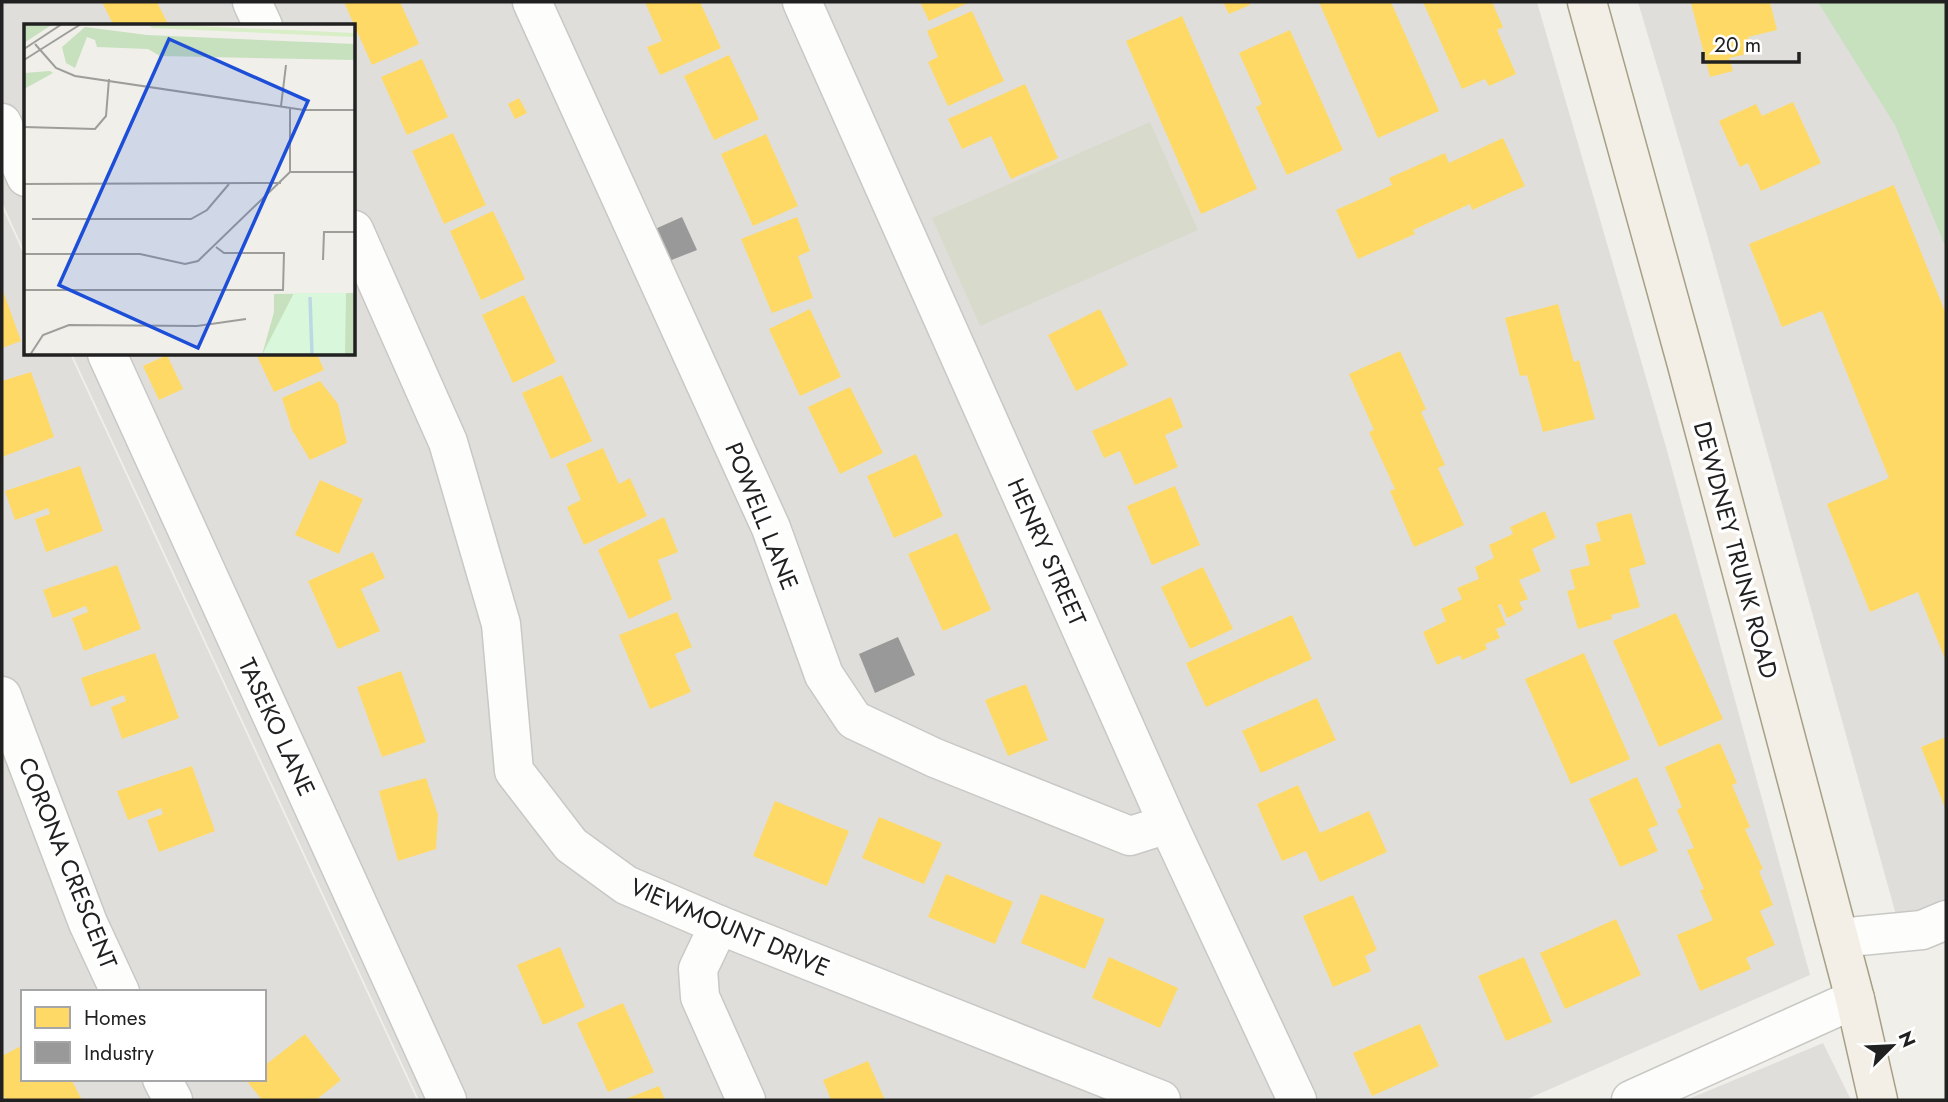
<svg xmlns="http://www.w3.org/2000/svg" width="1948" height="1102" font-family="Jost,sans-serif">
	<rect width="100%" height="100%" fill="#f0efea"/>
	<!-- residential -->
	<g fill="#dfdedb" fill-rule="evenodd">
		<path d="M 2,2 L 1537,2 L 1666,447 L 1810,975 L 1525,1100 L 419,1100 L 72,354 L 354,354 L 354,26 L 26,26 L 26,255 L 2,202 Z"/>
		<path d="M 1638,2 L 1904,2 L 1946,144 L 1946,918 L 1898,922 L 1708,238 Z"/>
		<path d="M 2,207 L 26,259 L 26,354 L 70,354 L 417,1100 L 2,1100 ZM 23,992 L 264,992 L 264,1079 L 23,1079 Z"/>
		<path d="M 1823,1043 L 1851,1100 L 1686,1100 Z"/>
	</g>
	<!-- construction -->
	<path fill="#d8dacb" d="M 1150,122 L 1198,230 L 980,326 L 932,218 Z"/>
	<!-- forest -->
	<path fill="#c7e0be" d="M 1818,2 L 1946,2 L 1946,248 L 1895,125 Z"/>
	<!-- homes -->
	<g fill="#ffd966">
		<path d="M 102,2 L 157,2 L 169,26 L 114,26 Z"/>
		<path d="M 344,2 L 400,2 L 419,44 L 372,65 Z"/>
		<path d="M 645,2 L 700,2 L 721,48 L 660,75 L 647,47 L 662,41 Z"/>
		<path d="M 920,2 L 970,2 L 929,21 Z"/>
		<path d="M 1223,2 L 1249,2 L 1250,5 L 1229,14 Z"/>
		<path d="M 1319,2 L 1391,2 L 1439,111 L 1378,138 Z"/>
		<path d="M 1423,2 L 1492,2 L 1503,27 L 1497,30 L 1516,74 L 1489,86 L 1485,79 L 1462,89 Z"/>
		<path d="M 1696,2 L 1770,2 L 1777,30 L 1748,37 L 1752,53 L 1729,58 L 1733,71 L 1710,77 L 1691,3 Z"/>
		<path d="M 972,11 L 1004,81 L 948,106 L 928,62 L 938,57 L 927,31 Z"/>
		<path d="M 1182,16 L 1257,189 L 1201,214 L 1126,41 Z"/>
		<path d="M 1290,30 L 1343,150 L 1287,175 L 1256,107 L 1262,104 L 1239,53 Z"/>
		<path d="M 729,55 L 759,119 L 714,140 L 684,76 Z"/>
		<path d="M 422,59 L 448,117 L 407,135 L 381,77 Z"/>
		<path d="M 1025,84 L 1058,158 L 1011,179 L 991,136 L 962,149 L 948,119 Z"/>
		<path d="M 519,98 L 527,113 L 515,119 L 508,104 Z"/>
		<path d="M 1793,102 L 1821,163 L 1761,191 L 1748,163 L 1740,167 L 1719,121 L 1756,104 L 1762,116 Z"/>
		<path d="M 453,133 L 486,205 L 444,224 L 412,151 Z"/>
		<path d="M 766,134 L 798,206 L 753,226 L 721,154 Z"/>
		<path d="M 1503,138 L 1525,186 L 1472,210 L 1470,204 L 1413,230 L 1415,234 L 1358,259 L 1336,210 L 1392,185 L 1389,178 L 1445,153 L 1449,163 Z"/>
		<path d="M 1894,185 L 1946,314 L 1946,661 L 1918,592 L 1870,612 L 1827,504 L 1889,478 L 1822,311 L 1782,327 L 1749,244 Z"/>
		<path d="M 493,211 L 525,279 L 481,300 L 450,231 Z"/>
		<path d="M 797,217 L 810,251 L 798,256 L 813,298 L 772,313 L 741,239 Z"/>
		<path d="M 2,288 L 21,341 L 2,348 Z"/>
		<path d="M 524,295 L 556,362 L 513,383 L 482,315 Z"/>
		<path d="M 1558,304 L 1574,362 L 1579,360 L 1595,419 L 1543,432 L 1527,375 L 1520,376 L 1505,318 Z"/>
		<path d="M 810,309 L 841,377 L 800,396 L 769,329 Z"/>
		<path d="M 1100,309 L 1128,365 L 1076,391 L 1048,335 Z"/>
		<path d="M 1400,351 L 1426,409 L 1421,412 L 1445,465 L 1438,468 L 1464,525 L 1414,547 L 1390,491 L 1395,489 L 1369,432 L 1374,430 L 1349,374 Z"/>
		<path d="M 256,354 L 317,354 L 324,370 L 274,392 Z"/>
		<path d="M 167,355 L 183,389 L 159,400 L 143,366 Z"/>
		<path d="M 31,372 L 54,437 L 2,457 L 2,381 Z"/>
		<path d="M 562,375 L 592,441 L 551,459 L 522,393 Z"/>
		<path d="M 320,381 L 338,404 L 347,443 L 310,460 L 292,430 L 282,398 Z"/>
		<path d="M 850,387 L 883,453 L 840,474 L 808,407 Z"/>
		<path d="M 1171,397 L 1183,427 L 1165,435 L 1178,467 L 1135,485 L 1120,451 L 1104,458 L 1092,431 Z"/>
		<path d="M 603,448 L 619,484 L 630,478 L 647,516 L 584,545 L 567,507 L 581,500 L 566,464 Z"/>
		<path d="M 916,454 L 943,516 L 894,538 L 867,476 Z"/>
		<path d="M 80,466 L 103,531 L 46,552 L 35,519 L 50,514 L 48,508 L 15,520 L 5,491 Z"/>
		<path d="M 320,480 L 363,499 L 339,554 L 295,535 Z"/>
		<path d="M 1175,486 L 1200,545 L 1152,565 L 1127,506 Z"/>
		<path d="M 1545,511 L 1556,538 L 1532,549 L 1541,571 L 1519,580 L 1528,599 L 1519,602 L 1523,610 L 1507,618 L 1501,604 L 1498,605 L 1506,625 L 1496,629 L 1500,638 L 1485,644 L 1487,649 L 1462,660 L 1460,655 L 1437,665 L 1423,632 L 1446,621 L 1441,609 L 1462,599 L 1457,588 L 1479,579 L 1475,567 L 1494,558 L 1489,545 L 1513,534 L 1510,527 Z"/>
		<path d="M 1631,513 L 1646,564 L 1629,569 L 1640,607 L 1611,615 L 1612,619 L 1578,629 L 1567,591 L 1575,589 L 1570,570 L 1590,565 L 1585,545 L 1601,541 L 1596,523 Z"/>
		<path d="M 664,517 L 678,552 L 658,560 L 672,599 L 629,619 L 598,550 Z"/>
		<path d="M 957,533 L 991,610 L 943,631 L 908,554 Z"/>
		<path d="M 373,552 L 385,578 L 361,589 L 380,631 L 338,649 L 308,581 Z"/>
		<path d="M 117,565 L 141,629 L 84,651 L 72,618 L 88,612 L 86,606 L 53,618 L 43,590 Z"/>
		<path d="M 1203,567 L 1233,629 L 1190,649 L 1161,587 Z"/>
		<path d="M 677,612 L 692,647 L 675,654 L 691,692 L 650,709 L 619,635 Z"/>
		<path d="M 1676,613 L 1723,719 L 1659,747 L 1613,641 Z"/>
		<path d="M 1292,615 L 1312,659 L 1206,707 L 1186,663 Z"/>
		<path d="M 155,653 L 179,718 L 122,739 L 111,707 L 126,701 L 124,695 L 91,707 L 81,678 Z"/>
		<path d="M 1584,653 L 1630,759 L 1571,784 L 1525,679 Z"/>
		<path d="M 401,671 L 426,742 L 382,757 L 357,687 Z"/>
		<path d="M 1026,684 L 1048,740 L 1008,756 L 985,700 Z"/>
		<path d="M 1317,698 L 1336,740 L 1261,773 L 1242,731 Z"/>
		<path d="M 1946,737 L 1946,810 L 1921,747 Z"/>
		<path d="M 1720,743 L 1737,783 L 1732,785 L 1750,827 L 1745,829 L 1763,869 L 1759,871 L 1773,905 L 1760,911 L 1775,945 L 1746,958 L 1751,969 L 1700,991 L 1677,935 L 1713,920 L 1700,890 L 1704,889 L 1687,850 L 1694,848 L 1677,810 L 1682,807 L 1665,767 Z"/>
		<path d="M 192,766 L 215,831 L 159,852 L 147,820 L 163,814 L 161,808 L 128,820 L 117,791 Z"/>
		<path d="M 1637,777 L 1658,825 L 1648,829 L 1658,851 L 1620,867 L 1589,799 Z"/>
		<path d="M 426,778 L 438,815 L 436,849 L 398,861 L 379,791 Z"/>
		<path d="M 1298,785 L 1320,833 L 1369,811 L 1387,852 L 1320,882 L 1306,851 L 1282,861 L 1257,804 Z"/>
		<path d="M 775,801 L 849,831 L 827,886 L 753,856 Z"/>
		<path d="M 879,817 L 942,843 L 924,884 L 862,858 Z"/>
		<path d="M 946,874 L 1013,902 L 995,944 L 928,917 Z"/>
		<path d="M 1041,894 L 1105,919 L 1085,969 L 1021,943 Z"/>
		<path d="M 1353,895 L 1377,950 L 1365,956 L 1371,971 L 1333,987 L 1303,916 Z"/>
		<path d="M 1616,919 L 1641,975 L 1565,1009 L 1540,953 Z"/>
		<path d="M 560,947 L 585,1007 L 543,1025 L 517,965 Z"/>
		<path d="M 1109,957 L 1178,988 L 1160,1028 L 1092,998 Z"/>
		<path d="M 1524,957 L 1552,1022 L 1506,1041 L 1478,976 Z"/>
		<path d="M 623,1003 L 654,1072 L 608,1092 L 577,1023 Z"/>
		<path d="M 1420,1024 L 1439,1066 L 1372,1096 L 1353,1053 Z"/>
		<path d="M 305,1034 L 341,1080 L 316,1100 L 262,1100 L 245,1079 L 264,1079 L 264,1066 Z"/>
		<path d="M 23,1045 L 23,1079 L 71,1079 L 82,1100 L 6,1100 L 2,1093 L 2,1056 Z"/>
		<path d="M 868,1061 L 885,1100 L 831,1100 L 823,1080 Z"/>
		<path d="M 659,1086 L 665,1100 L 623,1100 Z"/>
	</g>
	<!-- industry -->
	<g fill="#999">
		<path d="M 682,217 L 697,250 L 669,261 L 655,229 Z"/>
		<path d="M 898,637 L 915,675 L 875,693 L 859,654 Z"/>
	</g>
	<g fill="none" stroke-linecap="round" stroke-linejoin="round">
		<!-- minor casing -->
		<g stroke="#c8c8c6" stroke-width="41">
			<g id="minor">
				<path d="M 252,2 L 263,26"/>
				<path d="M 532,2 L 771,528 L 824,675 L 854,720 L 935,758 L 1130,836 L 1168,824"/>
				<path d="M 802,2 L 1168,824 L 1297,1100"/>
				<path d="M 2,123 L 26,177"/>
				<path d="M 354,230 L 448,442 L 501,624 L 514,771 L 571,845 L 626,885 L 719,925 L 1161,1100"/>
				<path d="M 107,354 L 447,1100"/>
				<path d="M 2,696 L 88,923 L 120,992"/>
				<path d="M 719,925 L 698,969 L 700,997 L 746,1100"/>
				<path d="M 1839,938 L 1922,930 L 1946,920"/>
				<path d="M 162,1079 L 173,1100"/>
				<path d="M 1631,1100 L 1855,999"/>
			</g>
		</g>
		<!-- major casing -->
		<g stroke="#a7a086" stroke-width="41">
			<path id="major" d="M 1587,2 L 1686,361 L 1855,999 L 1878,1100"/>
		</g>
		<!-- minor -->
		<use href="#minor" stroke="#fdfdfc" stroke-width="38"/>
		<!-- major -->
		<use href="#major" stroke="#f3eee6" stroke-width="38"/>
	</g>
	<g text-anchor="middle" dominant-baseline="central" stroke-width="7" stroke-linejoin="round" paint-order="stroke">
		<!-- street labels -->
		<g font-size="24" fill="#212121" stroke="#fff">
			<text transform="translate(762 516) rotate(68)">POWELL LANE</text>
			<text transform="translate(1736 550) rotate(75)">DEWDNEY TRUNK ROAD</text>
			<text transform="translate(1047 552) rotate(66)">HENRY STREET</text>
			<text transform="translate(277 727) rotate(65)">TASEKO LANE</text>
			<text transform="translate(68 863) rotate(68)">CORONA CRESCENT</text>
			<text transform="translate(730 927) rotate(23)">VIEWMOUNT DRIVE</text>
		</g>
	</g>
	<!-- overview -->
	<g transform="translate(24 24)">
		<rect width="331" height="331" fill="#f0efea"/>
		<path d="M 124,0 L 331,9 L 331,13 L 128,4 Z" fill="#d8eec7"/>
		<path d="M 0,0 L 29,0 L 0,19 ZM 61,3 L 123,11 L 331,20 L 331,36 L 136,32 L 124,25 L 73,23 L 71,16 L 63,13 L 51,44 L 42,39 L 38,23 ZM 26,47 L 29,49 L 0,65 L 0,49 ZM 331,269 L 331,331 L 238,331 L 250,288 L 250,270 Z" fill="#c7e0be"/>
		<path d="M 270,269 L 322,269 L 321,331 L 238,331 Z" fill="#d8f7db"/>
		<path fill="none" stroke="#bcd8e4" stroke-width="3.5" d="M 286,273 L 288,331"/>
		<path fill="none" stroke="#9d9d9a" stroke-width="2" d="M 11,20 L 32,44 L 51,52 L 280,86 L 331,86M 0,25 L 38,0M 0,36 L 57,0M 257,82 L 262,41M 0,103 L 71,105 L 82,92 L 85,55M 266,148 L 331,148M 0,160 L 257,159M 8,195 L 167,195 L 183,186 L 205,160M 0,230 L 116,230 L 161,240 L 174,237 L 266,148 L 266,83M 299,236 L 300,208 L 331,208M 0,266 L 259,266 L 260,229 L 200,229 L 192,223M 6,331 L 19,311 L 45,301 L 173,302 L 222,295"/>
		<path fill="#1d4ed8" fill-opacity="0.15" stroke="#1d4ed8" stroke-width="3.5" d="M 145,15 L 284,77 L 174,324 L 35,261 Z"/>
		<rect width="331" height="331" fill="none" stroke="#212121" stroke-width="3.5"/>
	</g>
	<!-- border -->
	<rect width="1948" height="1102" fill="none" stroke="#212121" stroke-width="7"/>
	<!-- legend -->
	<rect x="21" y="990" width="245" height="91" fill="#ffffff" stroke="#a6a6a6" stroke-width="2"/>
	<rect x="35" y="1007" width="35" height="21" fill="#ffd966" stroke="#a6a6a6" stroke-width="2"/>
	<text x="84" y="1025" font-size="21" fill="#212121">Homes</text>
	<rect x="35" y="1042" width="35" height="21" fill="#999999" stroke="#a6a6a6" stroke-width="2"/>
	<text x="84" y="1060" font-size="21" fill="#212121">Industry</text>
	<!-- north arrow -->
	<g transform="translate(1892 1046) rotate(66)" stroke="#ffffff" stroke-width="5" paint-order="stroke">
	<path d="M0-5L12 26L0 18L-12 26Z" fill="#212121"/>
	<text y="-10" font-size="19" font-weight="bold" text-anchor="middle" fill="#212121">N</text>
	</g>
	<!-- scale -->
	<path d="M1703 52v10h96v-10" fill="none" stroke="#212121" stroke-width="3.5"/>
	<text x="1714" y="52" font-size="21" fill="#212121" stroke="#ffffff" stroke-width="5" paint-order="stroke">20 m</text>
</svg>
